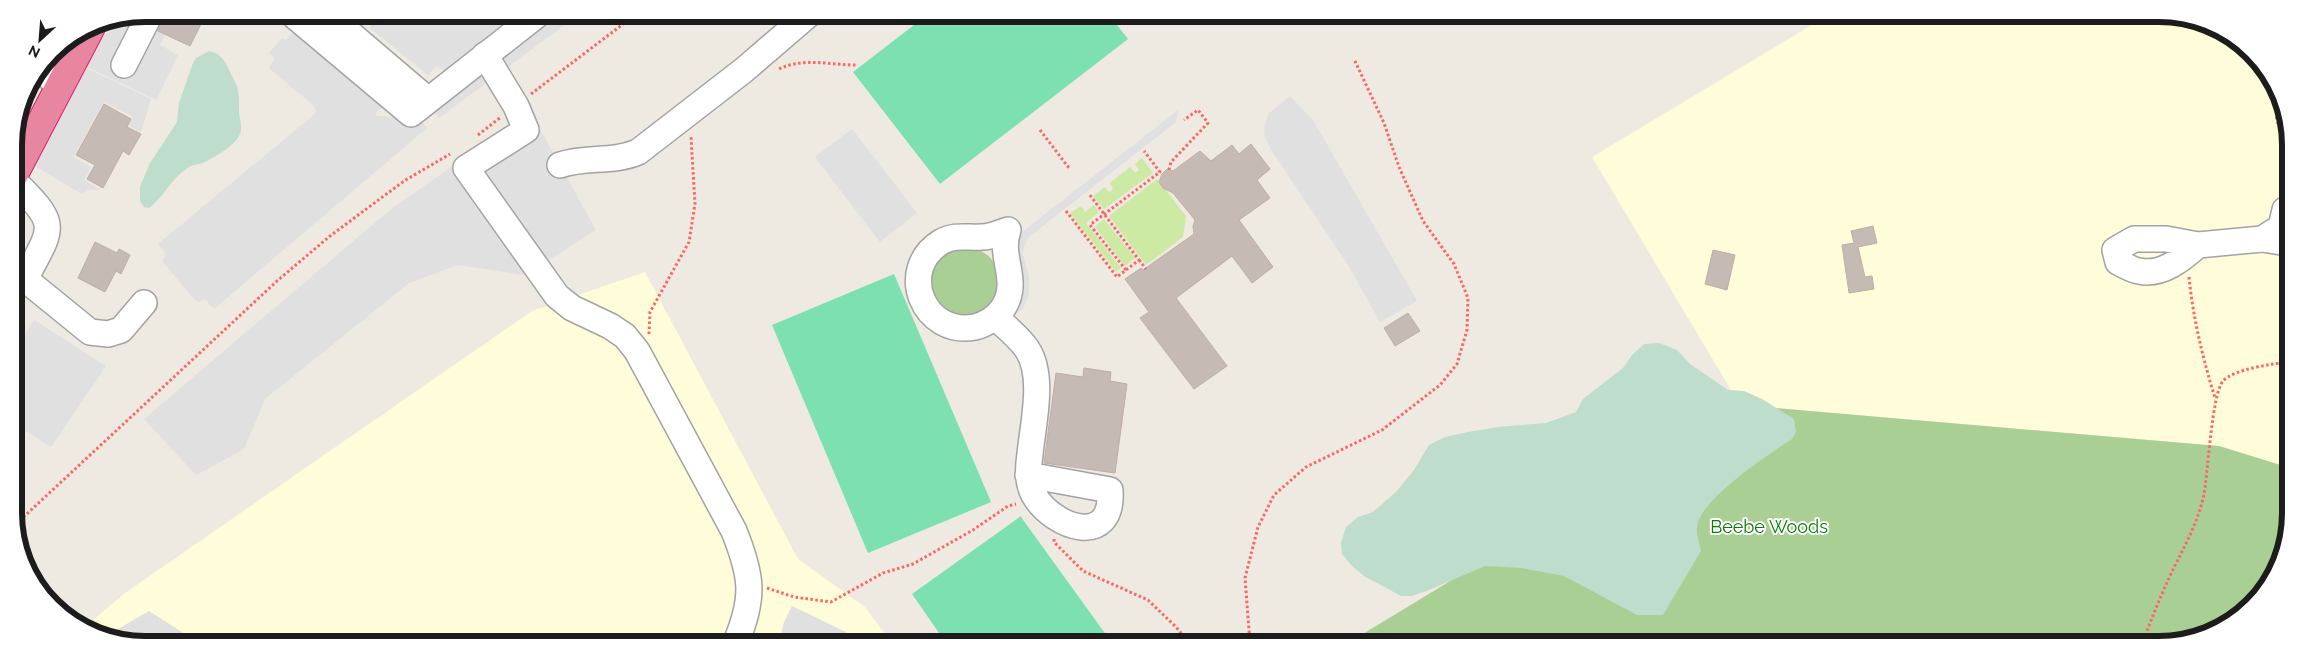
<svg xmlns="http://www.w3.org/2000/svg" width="2305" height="659" font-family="Raleway,sans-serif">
	<rect width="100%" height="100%" fill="#eee9e1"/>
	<!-- education -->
	<g fill="#fffcd9">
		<path d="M 1825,17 L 2193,18 L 2253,52 L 2289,120 L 2287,467 L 2219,446 L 1740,405 L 1592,157 Z"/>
		<path d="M 645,272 L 798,559 L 865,607 L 891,642 L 112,641 L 86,626 L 125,593 L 532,311 Z"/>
	</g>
	<!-- grass -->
	<g fill="#cdeaa5">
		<path d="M 1142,158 L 1153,173 L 1104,209 L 1093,196 L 1105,187 L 1109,192 L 1113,189 L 1110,183 L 1130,167 L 1135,173 L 1139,170 L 1135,164 Z"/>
		<path d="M 1157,179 L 1186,216 L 1183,237 L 1146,265 L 1109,216 Z"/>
		<path d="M 1094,205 L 1099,212 L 1086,223 L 1121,268 L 1116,272 L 1070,213 L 1081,206 L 1085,212 Z"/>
		<path d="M 1104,219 L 1135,258 L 1125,266 L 1095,227 Z"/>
	</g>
	<!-- forest -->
	<g fill="#aacf95">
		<circle cx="965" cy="282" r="35"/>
		<path d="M 1740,405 L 2219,446 L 2287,467 L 2287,547 L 2269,587 L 2240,618 L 2168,645 L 1348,643 Z"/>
	</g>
	<!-- wetland -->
	<g fill="#beddcc">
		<path d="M 209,51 C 224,54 227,66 233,78 C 240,90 239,98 239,111 C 239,118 242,124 241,131 C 238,144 218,155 207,161 C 200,165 192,164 186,169 C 171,179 163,198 149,208 L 144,207 L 140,201 L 140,187 L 150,163 L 177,122 L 179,103 L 193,63 L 196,58 Z"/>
		<path d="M 1659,343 L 1677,350 L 1690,364 L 1728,390 L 1744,391 L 1762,399 L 1794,419 L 1796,432 L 1792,439 C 1769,454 1698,500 1697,528 C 1696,535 1700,543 1701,551 L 1663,615 L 1637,615 L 1564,576 L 1522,568 L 1485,566 L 1429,590 L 1412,596 L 1401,596 L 1364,576 L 1351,565 L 1342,554 L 1341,543 L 1346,527 L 1358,517 L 1373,512 L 1396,492 L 1414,470 L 1429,445 L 1445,437 L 1468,432 L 1498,427 L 1546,423 L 1576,412 L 1583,399 L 1623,368 L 1632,355 L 1644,344 Z"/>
	</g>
	<!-- pitch -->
	<g fill="#7ce0b1">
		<path d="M 927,15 L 1110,16 L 1128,39 L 940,184 L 853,72 Z"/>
		<path d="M 894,274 L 991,502 L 868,553 L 772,325 Z"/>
		<path d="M 1021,516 L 1021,517 L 1112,643 L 946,643 L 912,594 Z"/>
	</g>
	<!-- parking -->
	<g fill="#e0e0e0">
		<path d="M 145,14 L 175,14 L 160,45 L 178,55 L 156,100 L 83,65 L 101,29 L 103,33 L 107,34 L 122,18 Z"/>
		<path d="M 367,14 L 578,15 L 439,118 L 431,108 L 443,70 L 437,66 L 428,75 L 370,28 L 374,20 Z"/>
		<path d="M 296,30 L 384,104 L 375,114 L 377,116 L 418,118 L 427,128 L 214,309 L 205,299 L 199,302 L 195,300 L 162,261 L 166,254 L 158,244 L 316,113 L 314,106 L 269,68 L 275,58 L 269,53 L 282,38 L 286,40 Z"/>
		<path d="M 82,66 L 151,99 L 141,132 L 129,126 L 133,117 L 104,102 L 73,157 L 91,167 L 84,180 L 101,190 L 88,190 L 82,194 L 33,165 Z"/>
		<path d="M 1290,96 L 1313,120 L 1417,301 L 1380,322 L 1348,265 L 1272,151 L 1265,138 L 1264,125 L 1269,113 Z"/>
		<path d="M 1178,110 L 1176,122 L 1030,236 L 1024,246 L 1023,255 L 1029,276 L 1029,294 L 1023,309 L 1007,318 L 1016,241 L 1021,233 Z"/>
		<path d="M 530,111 L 596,230 L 525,275 L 458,265 L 409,283 L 265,399 L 244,449 L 196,475 L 144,419 L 390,210 Z"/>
		<path d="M 852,129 L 917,213 L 880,242 L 815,157 Z"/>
		<path d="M 34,320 L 106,366 L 51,447 L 16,425 L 15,349 Z"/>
		<path d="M 792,606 L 846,632 L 841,642 L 779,642 L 784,622 Z"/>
		<path d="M 149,611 L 196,641 L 112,641 L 109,639 L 118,629 Z"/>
	</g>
	<!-- building -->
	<g fill="#c6bab5" stroke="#c0aea3">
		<path d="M 164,14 L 206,14 L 190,46 L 158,31 Z"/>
		<path d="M 104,104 L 131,119 L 127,127 L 141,134 L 129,155 L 123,151 L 103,188 L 87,179 L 95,165 L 76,155 Z"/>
		<path d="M 1251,144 L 1270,169 L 1257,180 L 1270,198 L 1239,220 L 1273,267 L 1252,283 L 1232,256 L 1176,298 L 1227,366 L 1194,389 L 1140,318 L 1149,312 L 1125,279 L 1141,268 L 1143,270 L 1194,234 L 1193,226 L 1195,220 L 1173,193 L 1163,188 L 1159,182 L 1162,174 L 1167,169 L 1173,171 L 1200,151 L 1211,161 L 1232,145 L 1239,154 Z"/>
		<path d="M 1873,226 L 1877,243 L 1858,247 L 1865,277 L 1872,276 L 1874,289 L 1849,293 L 1842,245 L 1854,243 L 1851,231 Z"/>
		<path d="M 95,242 L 117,253 L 119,249 L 130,255 L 121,274 L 116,271 L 105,292 L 78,278 Z"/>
		<path d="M 1713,250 L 1735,255 L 1727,290 L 1705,284 Z"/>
		<path d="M 1408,313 L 1420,331 L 1395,346 L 1384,328 Z"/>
		<path d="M 1084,368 L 1111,372 L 1110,381 L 1127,384 L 1115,473 L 1044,463 L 1056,373 L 1083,377 Z"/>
	</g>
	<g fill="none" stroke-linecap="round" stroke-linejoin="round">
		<!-- minor casing -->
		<g stroke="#a3a3a3" stroke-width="28">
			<g id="minor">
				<path d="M 292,14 L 411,114 L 537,15"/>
				<path d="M 327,14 L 428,100"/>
				<path d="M 485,55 L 516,106 L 526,130 L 466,168 L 557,296 L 572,308 L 610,326 L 625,336 L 637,351 L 734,531 C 752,576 755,597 736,642"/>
				<path d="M 124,65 L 150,14"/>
				<path d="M 43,66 L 58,89"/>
				<path d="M 560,165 C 586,156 612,163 638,152 L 744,70 L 808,15"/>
				<path d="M 14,181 C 60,226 53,226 25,279"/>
				<path d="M 1008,230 C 998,258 1021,280 1003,308 C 997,317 986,324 975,327 C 924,337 896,270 941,242 C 955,234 967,238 982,237 C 991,237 999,233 1008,230 Z"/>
				<path d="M 2262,239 L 2281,227 L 2285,210"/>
				<path d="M 2198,245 C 2182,259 2162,276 2139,271 C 2132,270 2124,265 2118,262 L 2115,250 L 2134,239 L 2166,239 L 2198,245 L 2262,239 L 2288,243"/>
				<path d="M 15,271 L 90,332 L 108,334 L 121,330 L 144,303"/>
				<path d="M 995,317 C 1006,327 1019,337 1027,349 C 1045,376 1033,423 1030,454 C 1028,468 1027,482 1034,495 C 1054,529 1114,548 1110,490 L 1028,475"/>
			</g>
		</g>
		<!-- highway casing -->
		<g stroke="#db1f6f" stroke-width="30">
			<path id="highway" d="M 14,174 L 91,27"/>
		</g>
		<!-- path -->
		<g stroke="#fd6663" stroke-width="3" stroke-dasharray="2.5 2.5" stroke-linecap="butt">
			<path d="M 1338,16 L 1338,17"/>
			<path d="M 779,69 C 804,57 829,65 856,65"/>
			<path d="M 531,94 L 635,15"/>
			<path d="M 2279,102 C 2274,116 2276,128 2289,138"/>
			<path d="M 2278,108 L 2280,112 L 2286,115"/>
			<path d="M 1040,130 L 1069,168"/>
			<path d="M 478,135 L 501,117"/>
			<path d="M 2289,135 L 2289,128"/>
			<path d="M 1169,170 L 1171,162 L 1208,123 L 1198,110 L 1184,120"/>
			<path d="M 1066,211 L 1117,277 L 1139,260 L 1089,194"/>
			<path d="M 1139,260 L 1146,269"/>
			<path d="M 1126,270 L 1090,225 L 1160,172 L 1144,151"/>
			<path d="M 2189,277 C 2193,318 2203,359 2215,398"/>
			<path d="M 649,334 L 650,312 L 689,242 L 695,204 L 691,137"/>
			<path d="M 16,524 L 277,281 L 330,236 L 404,181 L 450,154"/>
			<path d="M 1054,539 L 1054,542 L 1083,571 L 1148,600 L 1176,627 L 1189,643"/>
			<path d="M 767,588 L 794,597 L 831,602 L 883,573 L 913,564 L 973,530 L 1008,506 L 1016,504"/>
			<path d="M 1250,643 L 1245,578 L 1258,527 L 1274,495 L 1306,467 L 1382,430 L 1440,385 L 1457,364 L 1467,330 L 1468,298 L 1454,264 L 1423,221 L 1399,167 L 1384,123 L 1354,59"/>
			<path d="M 2142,645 C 2150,622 2159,600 2169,578 C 2182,550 2198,524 2204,494 C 2208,473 2212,393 2223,381 C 2234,369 2272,364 2288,362"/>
		</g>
		<!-- minor -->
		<use href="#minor" stroke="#fff" stroke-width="25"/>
		<!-- highway -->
		<use href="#highway" stroke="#e886a0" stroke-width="28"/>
	</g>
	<g text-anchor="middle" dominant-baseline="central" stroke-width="4" stroke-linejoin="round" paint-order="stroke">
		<!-- park labels -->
		<g font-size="18" fill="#087c08" stroke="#fff">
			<text x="1769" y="526">Beebe Woods</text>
		</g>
	</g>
	<!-- crop -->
	<path d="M0 0H2305V659H0ZM145 22H2159A123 123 0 0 1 2282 145V513A123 123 0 0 1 2159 636H145A123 123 0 0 1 22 513V145A123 123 0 0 1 145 22Z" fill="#fff" fill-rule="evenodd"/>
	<path fill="none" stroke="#1c1c1c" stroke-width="6" d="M145 22H2159A123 123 0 0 1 2282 145V513A123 123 0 0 1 2159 636H145A123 123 0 0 1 22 513V145A123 123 0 0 1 145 22Z"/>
	<!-- north arrow -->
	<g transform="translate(40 40) rotate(206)" stroke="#ffffff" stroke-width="4" paint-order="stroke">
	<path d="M0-4L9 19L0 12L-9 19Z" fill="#1c1c1c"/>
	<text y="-8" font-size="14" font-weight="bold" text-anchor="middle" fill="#1c1c1c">N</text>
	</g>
</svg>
